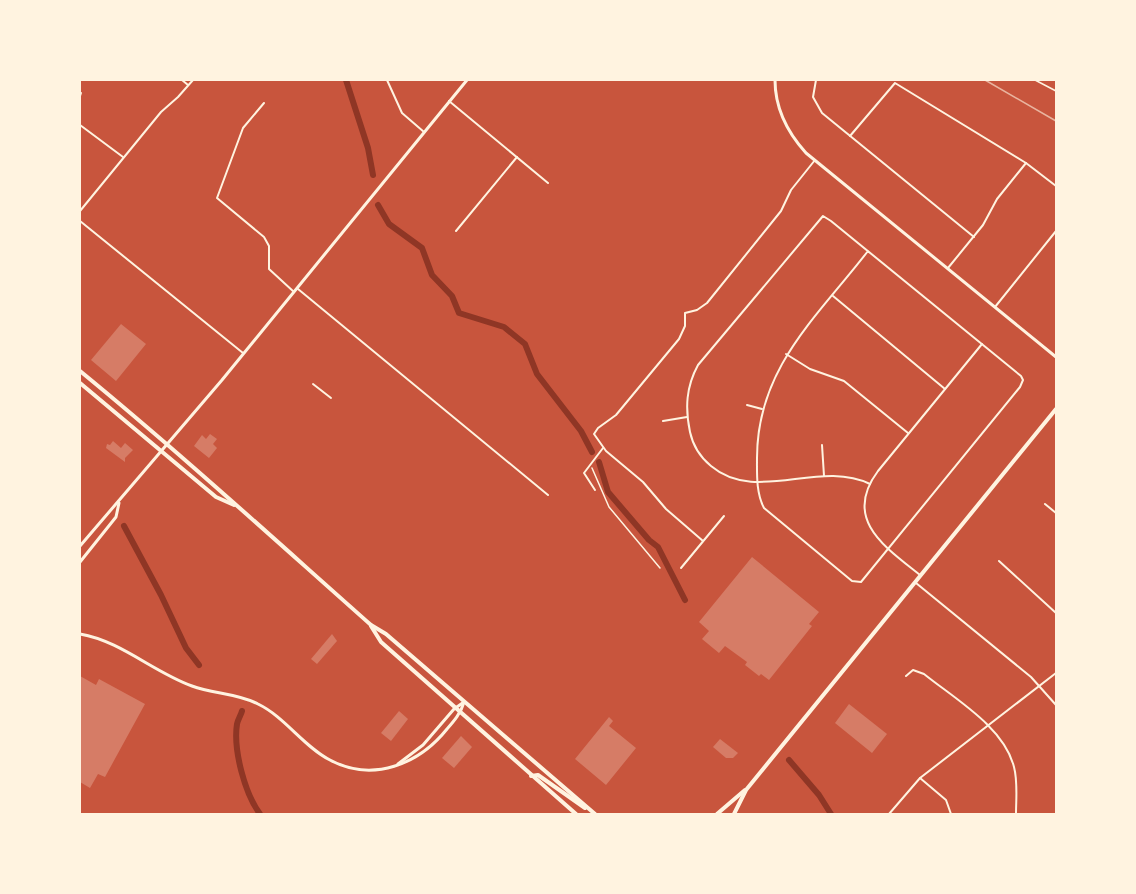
<svg xmlns="http://www.w3.org/2000/svg" width="1136" height="894" font-family="'Golos Text',sans-serif">
	<rect width="100%" height="100%" fill="#c8553d"/>
	<g fill="none" stroke-linecap="round" stroke-linejoin="round">
		<!-- canal -->
		<g stroke="#8f3625" stroke-width="6">
			<path d="M 346,80 L 368,148 L 373,175"/>
			<path d="M 378,205 L 389,224 L 422,248 L 432,275 L 452,296 L 459,313 L 504,327 L 525,344 L 537,374 L 581,431 L 592,452"/>
			<path d="M 599,462 L 608,492 L 649,540 L 658,547 L 685,600"/>
			<path d="M 124,526 L 161,595 L 186,648 L 199,665"/>
			<path d="M 242,711 C 241,715 238,719 237,724 C 233,750 245,794 260,814"/>
			<path d="M 789,760 L 819,795 L 831,814"/>
		</g>
	</g>
	<!-- building -->
	<g fill="#d67c66">
		<path d="M 121,324 L 146,344 L 116,381 L 91,360 Z"/>
		<path d="M 210,434 L 217,439 L 213,444 L 217,448 L 209,458 L 194,446 L 202,435 L 206,439 Z"/>
		<path d="M 113,441 L 121,448 L 125,443 L 133,450 L 125,458 L 125,462 L 106,448 L 107,444 L 110,445 Z"/>
		<path d="M 752,557 L 819,612 L 809,624 L 812,626 L 769,680 L 761,674 L 759,676 L 745,665 L 747,662 L 725,646 L 719,653 L 702,639 L 709,631 L 699,622 Z"/>
		<path d="M 332,634 L 337,641 L 317,664 L 311,659 Z"/>
		<path d="M 80,676 L 96,685 L 99,679 L 145,704 L 105,777 L 98,774 L 90,788 L 80,782 Z"/>
		<path d="M 849,704 L 887,734 L 872,753 L 835,723 Z"/>
		<path d="M 399,711 L 408,719 L 391,741 L 381,733 Z"/>
		<path d="M 609,717 L 613,721 L 609,726 L 636,748 L 606,785 L 575,759 Z"/>
		<path d="M 461,736 L 472,747 L 454,768 L 442,758 Z"/>
		<path d="M 720,739 L 738,753 L 733,758 L 726,758 L 713,747 Z"/>
	</g>
	<g fill="none" stroke-linecap="round" stroke-linejoin="round">
		<!-- path -->
		<g stroke="#fff3e0" stroke-width="1.5">
			<path d="M 1013,80 L 1035,80 L 1056,91"/>
			<path d="M 592,468 L 609,507 L 660,568"/>
		</g>
		<!-- minor -->
		<g stroke="#fff3e0" stroke-width="2">
			<path d="M 182,80 L 188,85"/>
			<path d="M 387,80 L 402,113 L 424,132"/>
			<path d="M 816,80 L 813,97 L 822,113 L 974,237"/>
			<path d="M 80,96 L 81,93"/>
			<path d="M 449,101 L 548,183"/>
			<path d="M 264,103 L 243,128 L 217,198 L 264,237 L 269,246 L 269,269 L 294,292"/>
			<path d="M 80,125 L 123,157"/>
			<path d="M 850,136 L 895,83 L 1026,163 L 1056,186"/>
			<path d="M 80,211 L 161,112 L 178,97 L 193,80"/>
			<path d="M 80,221 L 243,353"/>
			<path d="M 456,231 L 517,157"/>
			<path d="M 868,251 C 817,317 757,368 757,458 C 757,474 756,493 764,508 L 852,581 L 861,582 L 1020,387 L 1023,380 L 1021,376 L 831,221 L 823,216 L 698,365 C 686,387 685,408 690,432 C 693,446 700,457 711,466 C 756,504 819,459 870,484"/>
			<path d="M 948,268 L 983,225 L 997,199 L 1026,163"/>
			<path d="M 298,289 L 548,495"/>
			<path d="M 833,296 L 945,389"/>
			<path d="M 995,307 L 1056,231"/>
			<path d="M 786,354 L 810,369 L 844,381 L 908,433"/>
			<path d="M 313,384 L 331,398"/>
			<path d="M 747,405 L 762,409"/>
			<path d="M 663,421 L 687,417"/>
			<path d="M 822,445 L 824,476"/>
			<path d="M 595,490 L 584,473 L 603,448"/>
			<path d="M 1045,504 L 1056,513"/>
			<path d="M 703,541 L 666,509 L 643,482 L 606,451 L 594,434 L 598,428 L 616,415 L 679,339 L 685,326 L 685,313 L 697,310 L 707,303 L 781,211 L 791,190 L 815,160"/>
			<path d="M 999,561 L 1056,613"/>
			<path d="M 681,568 L 724,516"/>
			<path d="M 920,575 C 885,547 842,519 878,471 L 982,344"/>
			<path d="M 916,583 L 1031,677 L 1056,705"/>
			<path d="M 906,676 L 913,670 L 924,674 C 955,699 1004,727 1014,767 C 1018,782 1016,799 1016,814"/>
			<path d="M 920,778 L 946,800 L 951,814"/>
			<path d="M 889,814 L 920,778 L 1056,673"/>
		</g>
		<!-- tertiary -->
		<g stroke="#fff3e0" stroke-width="3">
			<path d="M 775,80 C 775,108 787,132 806,153 L 1056,357"/>
			<path d="M 80,546 L 222,380 L 467,80"/>
			<path d="M 80,562 L 116,517 L 119,503"/>
			<path d="M 80,634 C 121,641 153,672 192,686 C 213,694 237,693 258,704 C 285,717 303,746 330,760 C 373,783 419,764 447,729 C 454,721 461,713 464,702"/>
			<path d="M 398,764 L 423,745 L 454,709 L 464,702"/>
		</g>
		<!-- primary -->
		<g stroke="#fff3e0" stroke-width="4">
			<path d="M 80,371 C 180,453 274,539 371,625 L 386,634 L 595,814"/>
			<path d="M 80,383 L 216,497 L 234,505"/>
			<path d="M 371,626 L 381,642 L 576,814"/>
			<path d="M 531,776 L 538,775 L 585,808"/>
			<path d="M 717,814 L 745,790"/>
			<path d="M 734,814 L 746,790 L 1056,409"/>
		</g>
		<!-- tram -->
		<path stroke="#e9b49f" stroke-width="1.5" d="M 985,80 L 1056,121"/>
	</g>
	<!-- border -->
	<rect width="1136" height="894" fill="none" stroke="#fff3e0" stroke-width="162"/>
</svg>
